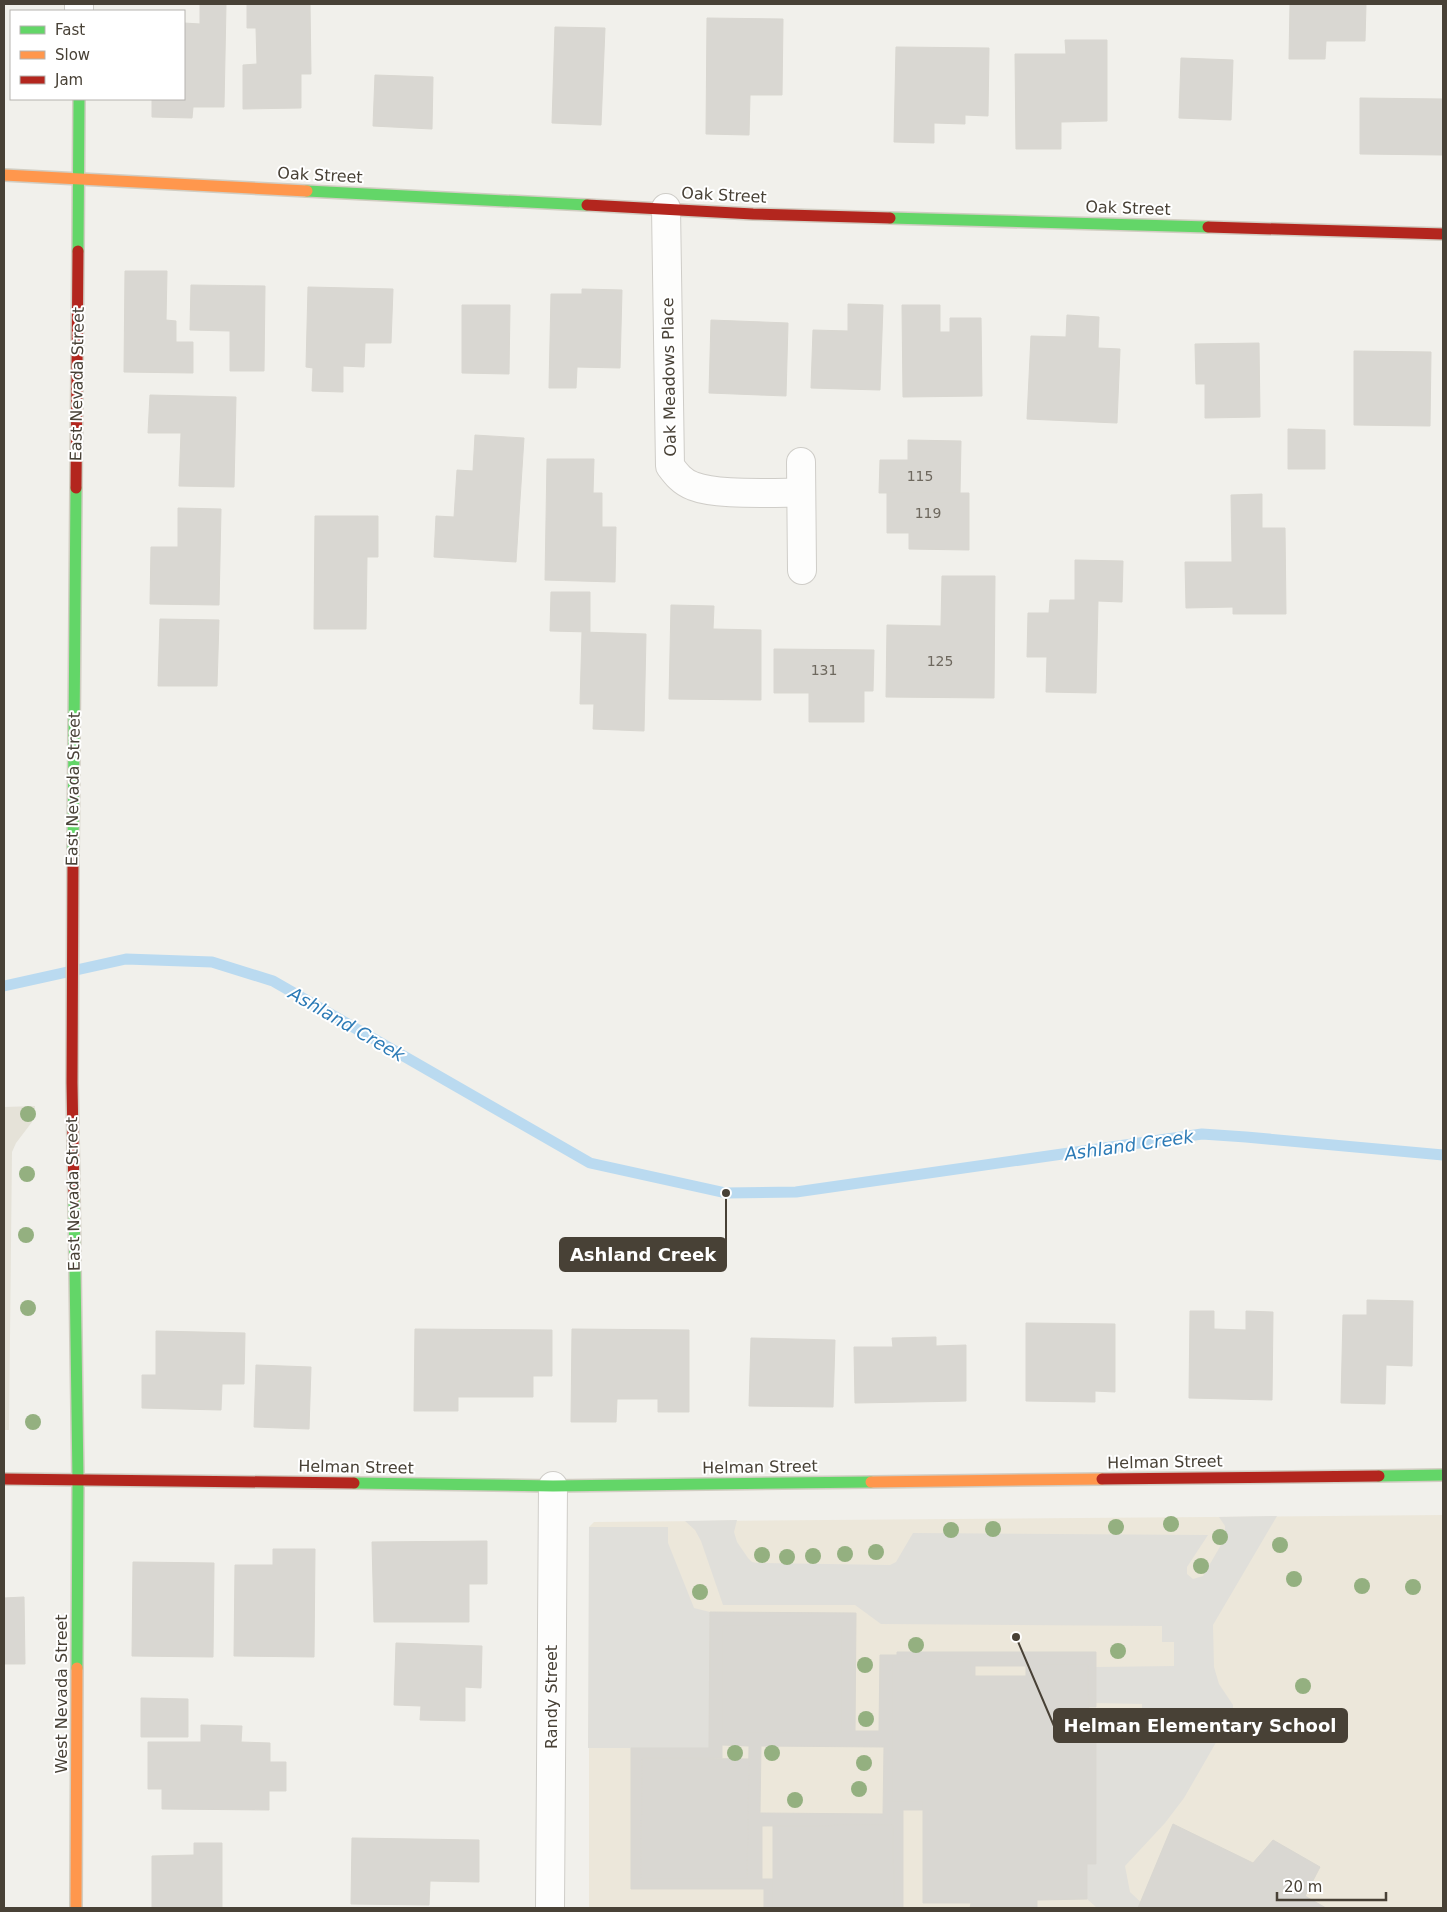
<svg xmlns="http://www.w3.org/2000/svg" width="1447" height="1912" font-family="'DejaVu Sans',sans-serif">
	<rect width="100%" height="100%" fill="#f1f0eb"/>
	<!-- residential -->
	<path fill="#e5e2d8" d="M 35,1106 L 32,1122 L 16,1143 L 12,1152 L 9,1430 L 4,1430 L 4,1107 Z"/>
	<!-- education -->
	<path fill="#ece7da" d="M 1443,1515 L 1443,1908 L 589,1908 L 589,1527 L 594,1522 Z"/>
	<!-- parking -->
	<g fill="#e0dfda">
		<path d="M 1277,1516 L 1213,1625 L 1214,1667 L 1219,1684 L 1233,1705 L 1233,1713 L 1184,1798 L 1165,1823 L 1125,1866 L 1130,1892 L 1147,1908 L 1097,1908 L 1087,1899 L 1087,1864 L 1096,1742 L 1101,1741 L 1100,1726 L 1142,1727 L 1142,1704 L 1096,1703 L 1096,1667 L 1174,1666 L 1174,1642 L 1162,1642 L 1162,1626 L 881,1624 L 855,1605 L 723,1605 L 701,1541 L 695,1530 L 685,1521 L 737,1520 L 734,1532 L 737,1542 L 748,1558 L 752,1562 L 757,1563 L 890,1565 L 896,1562 L 913,1533 L 1208,1535 L 1187,1567 L 1187,1574 L 1193,1579 L 1203,1576 L 1225,1538 L 1225,1526 L 1219,1517 Z"/>
		<path d="M 589,1527 L 668,1527 L 668,1543 L 694,1608 L 710,1612 L 709,1748 L 588,1748 Z"/>
	</g>
	<g fill="none" stroke-linecap="round" stroke-linejoin="round">
		<!-- stream -->
		<path stroke="#badaf0" stroke-width="11" d="M 4,986 L 126,959 L 212,962 L 273,981 L 590,1163 L 726,1193 L 796,1192 L 1202,1134 L 1246,1137 L 1443,1155"/>
	</g>
	<!-- building -->
	<g fill="#d9d7d2" stroke="#d9d7d1" fill-rule="evenodd">
		<path d="M 200,4 L 226,4 L 224,107 L 193,107 L 192,118 L 152,117 L 152,99 L 184,99 L 184,23 L 200,24 Z"/>
		<path d="M 247,4 L 310,4 L 311,74 L 301,74 L 301,108 L 243,109 L 243,65 L 257,64 L 256,28 L 247,28 Z"/>
		<path d="M 1290,4 L 1366,4 L 1365,41 L 1326,41 L 1325,59 L 1289,59 Z"/>
		<path d="M 707,18 L 783,19 L 782,95 L 750,95 L 749,135 L 706,134 Z"/>
		<path d="M 555,27 L 605,28 L 601,125 L 552,123 Z"/>
		<path d="M 1065,40 L 1107,40 L 1107,121 L 1061,122 L 1061,149 L 1016,149 L 1015,54 L 1066,54 Z"/>
		<path d="M 896,47 L 989,48 L 988,116 L 965,115 L 965,124 L 934,123 L 934,143 L 894,142 Z"/>
		<path d="M 1181,58 L 1233,60 L 1231,120 L 1179,118 Z"/>
		<path d="M 375,75 L 433,77 L 432,129 L 373,126 Z"/>
		<path d="M 1360,98 L 1443,99 L 1443,155 L 1360,154 Z"/>
		<path d="M 125,271 L 167,271 L 166,320 L 176,321 L 176,342 L 193,342 L 193,373 L 124,372 Z"/>
		<path d="M 191,285 L 265,286 L 264,371 L 230,371 L 230,331 L 190,330 Z"/>
		<path d="M 308,287 L 393,289 L 391,343 L 365,343 L 364,367 L 343,366 L 343,392 L 312,391 L 313,368 L 306,367 Z"/>
		<path d="M 582,289 L 622,290 L 620,368 L 577,367 L 576,388 L 549,388 L 551,294 L 582,294 Z"/>
		<path d="M 848,304 L 883,305 L 880,390 L 811,388 L 813,330 L 848,331 Z"/>
		<path d="M 462,305 L 510,305 L 509,374 L 462,373 Z"/>
		<path d="M 902,305 L 940,305 L 940,332 L 950,332 L 950,318 L 981,318 L 982,396 L 903,397 Z"/>
		<path d="M 1067,315 L 1099,317 L 1098,348 L 1120,349 L 1117,423 L 1027,419 L 1031,336 L 1066,337 Z"/>
		<path d="M 711,320 L 788,323 L 786,396 L 709,393 Z"/>
		<path d="M 1259,343 L 1260,417 L 1205,418 L 1205,384 L 1196,384 L 1195,344 Z"/>
		<path d="M 1354,351 L 1431,352 L 1430,426 L 1354,425 Z"/>
		<path d="M 150,395 L 236,397 L 234,487 L 179,486 L 181,433 L 148,433 Z"/>
		<path d="M 1288,429 L 1325,430 L 1325,469 L 1288,469 Z"/>
		<path d="M 475,435 L 524,438 L 516,562 L 434,557 L 436,516 L 454,517 L 457,470 L 473,471 Z"/>
		<path d="M 908,440 L 961,441 L 960,493 L 879,493 L 880,460 L 908,460 Z"/>
		<path d="M 547,459 L 594,459 L 593,493 L 602,493 L 602,527 L 616,527 L 615,582 L 545,580 Z"/>
		<path d="M 887,493 L 969,493 L 969,550 L 909,549 L 909,533 L 887,533 Z"/>
		<path d="M 1262,494 L 1262,528 L 1285,528 L 1286,614 L 1233,614 L 1233,607 L 1186,608 L 1185,562 L 1232,562 L 1231,495 Z"/>
		<path d="M 178,508 L 221,509 L 219,605 L 150,604 L 151,547 L 178,547 Z"/>
		<path d="M 315,516 L 378,516 L 378,557 L 367,557 L 366,629 L 314,629 Z"/>
		<path d="M 1075,560 L 1123,561 L 1122,602 L 1098,601 L 1096,693 L 1046,692 L 1047,657 L 1027,657 L 1028,613 L 1049,613 L 1050,600 L 1075,600 Z"/>
		<path d="M 942,576 L 995,576 L 994,698 L 886,697 L 887,625 L 941,626 Z"/>
		<path d="M 551,592 L 590,592 L 590,632 L 550,631 Z"/>
		<path d="M 671,605 L 714,606 L 713,629 L 761,630 L 761,700 L 669,699 Z"/>
		<path d="M 160,619 L 219,620 L 217,686 L 158,686 Z"/>
		<path d="M 582,632 L 646,634 L 644,731 L 593,729 L 594,704 L 580,704 Z"/>
		<path d="M 774,649 L 874,650 L 873,691 L 864,691 L 864,722 L 809,722 L 809,693 L 774,693 Z"/>
		<path d="M 1367,1300 L 1413,1301 L 1412,1366 L 1386,1365 L 1385,1404 L 1341,1403 L 1343,1315 L 1367,1315 Z"/>
		<path d="M 1190,1311 L 1214,1311 L 1214,1329 L 1246,1330 L 1246,1311 L 1273,1312 L 1272,1400 L 1189,1398 Z"/>
		<path d="M 1026,1323 L 1115,1324 L 1115,1392 L 1095,1391 L 1095,1402 L 1026,1401 Z"/>
		<path d="M 415,1329 L 552,1330 L 552,1376 L 533,1376 L 533,1397 L 458,1397 L 458,1411 L 414,1411 Z"/>
		<path d="M 572,1329 L 689,1330 L 689,1412 L 658,1412 L 658,1399 L 617,1399 L 616,1422 L 571,1422 Z"/>
		<path d="M 156,1331 L 245,1333 L 244,1384 L 222,1384 L 221,1410 L 142,1408 L 142,1375 L 156,1375 Z"/>
		<path d="M 936,1337 L 936,1346 L 966,1345 L 966,1401 L 855,1403 L 854,1347 L 893,1347 L 892,1338 Z"/>
		<path d="M 751,1338 L 835,1340 L 833,1407 L 749,1406 Z"/>
		<path d="M 256,1365 L 311,1367 L 309,1429 L 254,1427 Z"/>
		<path d="M 487,1541 L 487,1584 L 469,1584 L 469,1622 L 374,1622 L 372,1542 Z"/>
		<path d="M 273,1549 L 315,1549 L 314,1657 L 234,1656 L 235,1565 L 273,1565 Z"/>
		<path d="M 133,1562 L 214,1563 L 213,1657 L 132,1656 Z"/>
		<path d="M 24,1597 L 25,1664 L 4,1664 L 4,1598 Z"/>
		<path d="M 710,1612 L 856,1613 L 855,1731 L 879,1731 L 880,1655 L 897,1655 L 897,1652 L 1096,1652 L 1096,1707 L 1087,1707 L 1088,1665 L 1040,1665 L 1040,1676 L 1026,1676 L 1026,1666 L 975,1666 L 975,1676 L 971,1676 L 971,1662 L 893,1662 L 893,1802 L 923,1802 L 923,1810 L 903,1810 L 903,1908 L 970,1908 L 894,1908 L 893,1825 L 762,1826 L 762,1879 L 773,1879 L 773,1908 L 764,1908 L 764,1889 L 631,1889 L 631,1748 L 709,1748 ZM 723,1626 L 842,1626 L 842,1733 L 723,1733 ZM 722,1745 L 749,1746 L 747,1879 L 641,1879 L 642,1758 L 722,1758 ZM 761,1746 L 884,1747 L 883,1814 L 760,1813 Z"/>
		<rect x="723" y="1626" width="119" height="107"/>
		<path d="M 396,1643 L 482,1646 L 481,1688 L 465,1687 L 465,1721 L 420,1720 L 421,1706 L 394,1705 Z"/>
		<path d="M 893,1662 L 971,1662 L 971,1676 L 1040,1676 L 1040,1665 L 1088,1665 L 1089,1729 L 1096,1729 L 1096,1864 L 1087,1864 L 1087,1899 L 1037,1900 L 1037,1908 L 970,1908 L 971,1903 L 923,1903 L 923,1802 L 893,1802 Z"/>
		<path d="M 141,1698 L 188,1699 L 188,1737 L 141,1737 Z"/>
		<path d="M 201,1725 L 242,1726 L 241,1742 L 270,1743 L 270,1762 L 286,1762 L 286,1791 L 269,1791 L 269,1810 L 162,1809 L 162,1789 L 148,1789 L 148,1742 L 201,1742 Z"/>
		<path d="M 642,1758 L 749,1759 L 747,1879 L 641,1879 Z"/>
		<path d="M 1173,1824 L 1253,1863 L 1273,1840 L 1320,1867 L 1305,1896 L 1326,1908 L 1138,1908 Z"/>
		<path d="M 893,1825 L 894,1908 L 773,1908 L 773,1826 Z"/>
		<path d="M 352,1838 L 479,1840 L 479,1882 L 430,1881 L 429,1905 L 351,1904 Z"/>
		<path d="M 194,1843 L 222,1843 L 222,1908 L 152,1908 L 152,1856 L 194,1855 Z"/>
	</g>
	<g fill="none" stroke-linecap="round" stroke-linejoin="round">
		<!-- street casing -->
		<g stroke="#cfcdc8" stroke-width="30">
			<g id="street">
				<path d="M 79,11 L 79,4"/>
				<path d="M 666,208 L 670,466 C 676,474 682,482 693,486 C 718,496 772,492 801,493"/>
				<path d="M 801,462 L 802,570"/>
				<path d="M 550,1908 L 553,1486"/>
			</g>
		</g>
		<!-- fast casing -->
		<g stroke="#d1cdc2" stroke-width="14">
			<g id="fast">
				<path d="M 307,191 L 587,205"/>
				<path d="M 890,218 L 1208,227"/>
				<path d="M 78,251 L 79,99"/>
				<path d="M 73,856 L 76,488"/>
				<path d="M 74,1198 L 78,1480 L 77,1668"/>
				<path d="M 1379,1476 L 1443,1475"/>
				<path d="M 354,1483 L 553,1486 L 871,1482"/>
			</g>
		</g>
		<!-- slow casing -->
		<g stroke="#d1cdc2" stroke-width="14">
			<g id="slow">
				<path d="M 4,175 L 307,191"/>
				<path d="M 871,1482 L 1102,1479"/>
				<path d="M 76,1908 L 77,1668"/>
			</g>
		</g>
		<!-- jam casing -->
		<g stroke="#d1cdc2" stroke-width="14">
			<g id="jam">
				<path d="M 587,205 L 753,214 L 890,218"/>
				<path d="M 1208,227 L 1443,234"/>
				<path d="M 76,488 L 78,251"/>
				<path d="M 73,856 L 72,1083 L 74,1198"/>
				<path d="M 4,1479 L 354,1483"/>
				<path d="M 1102,1479 L 1379,1476"/>
			</g>
		</g>
		<!-- street -->
		<use href="#street" stroke="#fdfdfc" stroke-width="28"/>
		<!-- fast -->
		<use href="#fast" stroke="#63d668" stroke-width="11"/>
		<!-- slow -->
		<use href="#slow" stroke="#ff974d" stroke-width="11"/>
		<!-- jam -->
		<use href="#jam" stroke="#b3261e" stroke-width="11"/>
	</g>
	<!-- trees -->
	<g fill="#94b080">
		<circle cx="28" cy="1114" r="8"/>
		<circle cx="27" cy="1174" r="8"/>
		<circle cx="26" cy="1235" r="8"/>
		<circle cx="28" cy="1308" r="8"/>
		<circle cx="33" cy="1422" r="8"/>
		<circle cx="1171" cy="1524" r="8"/>
		<circle cx="1116" cy="1527" r="8"/>
		<circle cx="993" cy="1529" r="8"/>
		<circle cx="951" cy="1530" r="8"/>
		<circle cx="1220" cy="1537" r="8"/>
		<circle cx="1280" cy="1545" r="8"/>
		<circle cx="876" cy="1552" r="8"/>
		<circle cx="845" cy="1554" r="8"/>
		<circle cx="762" cy="1555" r="8"/>
		<circle cx="813" cy="1556" r="8"/>
		<circle cx="787" cy="1557" r="8"/>
		<circle cx="1201" cy="1566" r="8"/>
		<circle cx="1294" cy="1579" r="8"/>
		<circle cx="1362" cy="1586" r="8"/>
		<circle cx="1413" cy="1587" r="8"/>
		<circle cx="700" cy="1592" r="8"/>
		<circle cx="916" cy="1645" r="8"/>
		<circle cx="1118" cy="1651" r="8"/>
		<circle cx="865" cy="1665" r="8"/>
		<circle cx="1303" cy="1686" r="8"/>
		<circle cx="866" cy="1719" r="8"/>
		<circle cx="735" cy="1753" r="8"/>
		<circle cx="772" cy="1753" r="8"/>
		<circle cx="864" cy="1763" r="8"/>
		<circle cx="859" cy="1789" r="8"/>
		<circle cx="795" cy="1800" r="8"/>
	</g>
	<g text-anchor="middle" dominant-baseline="central" stroke-width="4" stroke-linejoin="round" paint-order="stroke">
		<!-- number labels -->
		<g font-size="14" fill="#6e685e">
			<text x="920" y="476">115</text>
			<text x="928" y="513">119</text>
			<text x="940" y="661">125</text>
			<text x="824" y="670">131</text>
		</g>
		<!-- street labels -->
		<g font-size="16" fill="#484136" stroke="#fff">
			<text transform="translate(320 175) rotate(3)">Oak Street</text>
			<text transform="translate(724 195) rotate(3)">Oak Street</text>
			<text transform="translate(1128 208) rotate(2)">Oak Street</text>
			<text transform="translate(669 377) rotate(-91)">Oak Meadows Place</text>
			<text transform="translate(77 384) rotate(-89)">East Nevada Street</text>
			<text transform="translate(73 789) rotate(-89)">East Nevada Street</text>
			<text transform="translate(73 1194) rotate(-91)">East Nevada Street</text>
			<text transform="translate(1165 1462) rotate(-1)">Helman Street</text>
			<text transform="translate(356 1467) rotate(1)">Helman Street</text>
			<text transform="translate(760 1467) rotate(-1)">Helman Street</text>
			<text transform="translate(61 1694) rotate(-90)">West Nevada Street</text>
			<text transform="translate(551 1697) rotate(-90)">Randy Street</text>
		</g>
		<!-- water labels -->
		<g font-size="18" font-style="italic" fill="#2d7bb6" stroke="#fff">
			<text transform="translate(347 1024) rotate(30)">Ashland Creek</text>
			<text transform="translate(1129 1145) rotate(-8)">Ashland Creek</text>
		</g>
	</g>
	<!-- callouts -->
	<path fill="none" stroke="#484136" stroke-width="2" d="M726 1193L726 1254M1016 1637L1054 1726"/>
	<g fill="#484136" stroke="#fff" stroke-width="2">
		<circle cx="726" cy="1193" r="5"/>
		<circle cx="1016" cy="1637" r="5"/>
	</g>
	<g fill="#484136" stroke="#484136" stroke-width="2">
		<rect x="560" y="1238" width="166" height="33" rx="5"/>
		<rect x="1054" y="1709" width="293" height="33" rx="5"/>
	</g>
	<g font-size="18" text-anchor="middle" font-weight="bold" fill="#fff">
		<text x="643" y="1261">Ashland Creek</text>
		<text x="1200" y="1732">Helman Elementary School</text>
	</g>
	<!-- border -->
	<rect width="1447" height="1912" fill="none" stroke="#484136" stroke-width="10"/>
	<!-- legend -->
	<rect x="10" y="10" width="175" height="90" fill="#ffffff" stroke="#b6b3af"/>
	<rect x="20" y="26" width="25" height="8" fill="#63d668" stroke="#b6b3af"/>
	<text x="55" y="35" font-size="15" fill="#484136">Fast</text>
	<rect x="20" y="51" width="25" height="8" fill="#ff974d" stroke="#b6b3af"/>
	<text x="55" y="60" font-size="15" fill="#484136">Slow</text>
	<rect x="20" y="76" width="25" height="8" fill="#b3261e" stroke="#b6b3af"/>
	<text x="55" y="85" font-size="15" fill="#484136">Jam</text>
	<!-- scale -->
	<path d="M1277 1892v8h109v-8" fill="none" stroke="#484136" stroke-width="2.5"/>
	<text x="1284" y="1892" font-size="15" fill="#484136" stroke="#ffffff" stroke-width="4" paint-order="stroke">20 m</text>
</svg>
